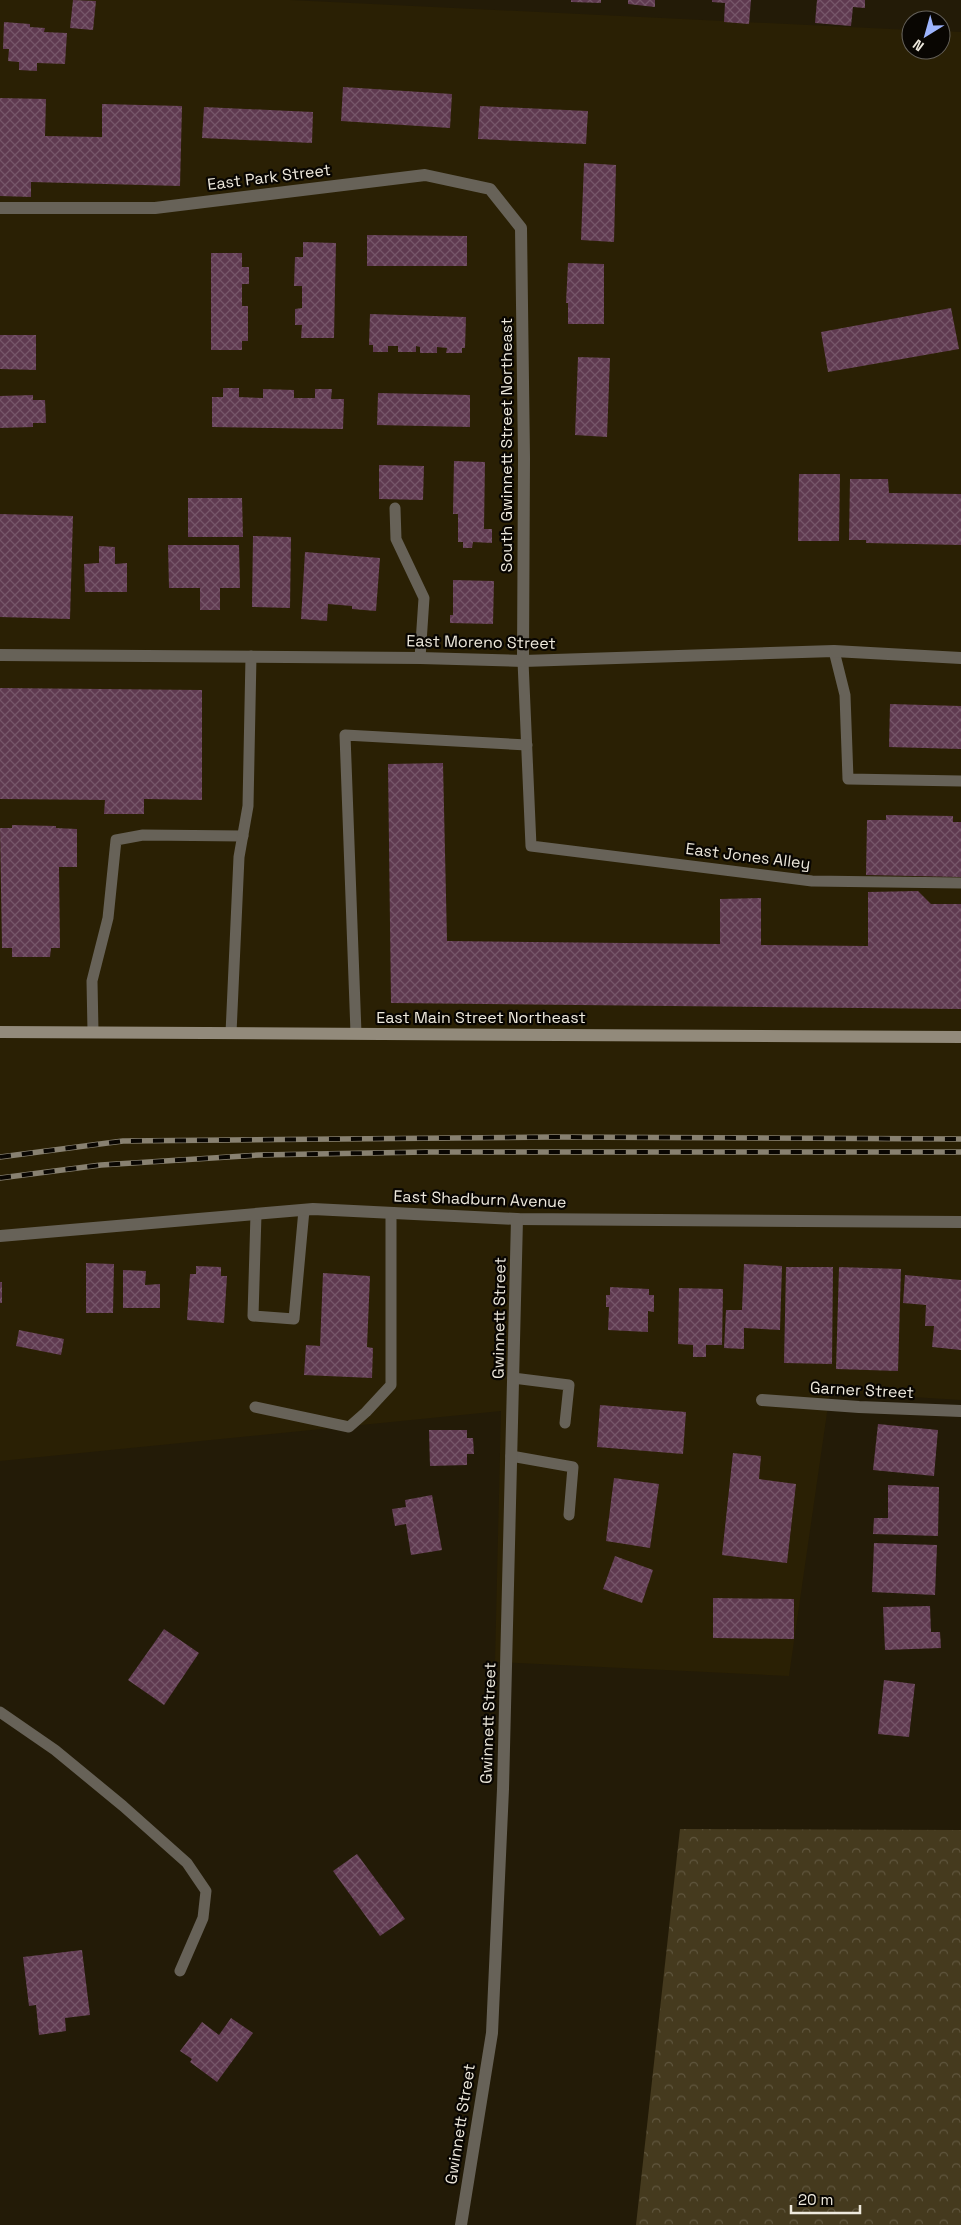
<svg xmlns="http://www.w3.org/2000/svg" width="961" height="2225" font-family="'Space Grotesk',sans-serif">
	<defs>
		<pattern id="forest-crowns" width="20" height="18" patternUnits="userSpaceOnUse" patternTransform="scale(1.25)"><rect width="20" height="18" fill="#453a1e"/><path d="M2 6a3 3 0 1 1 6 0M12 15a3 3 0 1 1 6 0" fill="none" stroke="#60563e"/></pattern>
		<pattern id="building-cross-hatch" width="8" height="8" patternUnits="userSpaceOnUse" patternTransform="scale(1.25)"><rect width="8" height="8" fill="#5f3a50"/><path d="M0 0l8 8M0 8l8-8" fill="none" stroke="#765669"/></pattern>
	</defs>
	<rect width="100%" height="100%" fill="#231b07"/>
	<!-- built -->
	<path fill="#2a2004" d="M 0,0 L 290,0 L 911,30 L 911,50 L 941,50 L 941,31 L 961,32 L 961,1400 L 830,1392 L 789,1676 L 495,1662 L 501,1411 L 0,1461 Z"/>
	<!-- forest -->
	<path fill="url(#forest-crowns)" d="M 680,1829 L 961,1830 L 961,2225 L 636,2225 Z"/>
	<!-- building -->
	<g fill="url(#building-cross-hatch)">
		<path d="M 73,0 L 96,1 L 93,30 L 70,28 Z"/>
		<path d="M 571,0 L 601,0 L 601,3 L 571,2 Z"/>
		<path d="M 628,0 L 655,0 L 655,7 L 628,4 Z"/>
		<path d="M 712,0 L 751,0 L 749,24 L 724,22 L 725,3 L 712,2 Z"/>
		<path d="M 817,0 L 865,0 L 865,8 L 853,7 L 851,26 L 815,23 Z"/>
		<path d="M 4,22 L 30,24 L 30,27 L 45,28 L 44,32 L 67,33 L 65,64 L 37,63 L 37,71 L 19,70 L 19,62 L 8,61 L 9,49 L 3,49 Z"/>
		<path d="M 343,87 L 452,94 L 450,128 L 341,121 Z"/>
		<path d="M 0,98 L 46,99 L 45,136 L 102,137 L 102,104 L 182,106 L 180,186 L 31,182 L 31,197 L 0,196 Z"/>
		<path d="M 480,106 L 588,111 L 586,144 L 478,139 Z"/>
		<path d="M 204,107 L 313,112 L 312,143 L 202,138 Z"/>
		<path d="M 584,163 L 616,165 L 614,242 L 581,240 Z"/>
		<path d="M 367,235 L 467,236 L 467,266 L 367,266 Z"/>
		<path d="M 303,242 L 336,243 L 334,338 L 301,338 L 302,325 L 295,325 L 295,309 L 302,308 L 302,286 L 294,286 L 295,257 L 303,257 Z"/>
		<path d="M 211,253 L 242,253 L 242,267 L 249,267 L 249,284 L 242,284 L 242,306 L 248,306 L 248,341 L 242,341 L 242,350 L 211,350 Z"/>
		<path d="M 568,263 L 604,264 L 604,324 L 568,324 L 568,303 L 566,303 Z"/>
		<path d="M 951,308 L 959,349 L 828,372 L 821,332 Z"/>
		<path d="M 370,314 L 466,317 L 465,348 L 462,348 L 462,353 L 446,353 L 447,348 L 437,347 L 437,353 L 420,353 L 420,347 L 416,346 L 416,352 L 398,352 L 398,346 L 388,346 L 388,352 L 373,352 L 373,345 L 369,345 Z"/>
		<path d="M 0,335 L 36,335 L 36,370 L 0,369 Z"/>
		<path d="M 578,357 L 610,358 L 607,437 L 575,435 Z"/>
		<path d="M 223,388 L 239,388 L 239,397 L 263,398 L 263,389 L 294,390 L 294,398 L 315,398 L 315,389 L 332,389 L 331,399 L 344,399 L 343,429 L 212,427 L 212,397 L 223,397 Z"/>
		<path d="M 378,393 L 470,395 L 470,427 L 377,425 Z"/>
		<path d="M 33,395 L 33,400 L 45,400 L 46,423 L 33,423 L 33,427 L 0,428 L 0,396 Z"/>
		<path d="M 454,461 L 485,462 L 484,529 L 492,529 L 492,543 L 473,542 L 472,548 L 463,548 L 463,542 L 458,542 L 458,514 L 453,514 Z"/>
		<path d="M 379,465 L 424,466 L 423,500 L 379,499 Z"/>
		<path d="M 799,474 L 840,474 L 839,541 L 798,541 Z"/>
		<path d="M 850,479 L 888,479 L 889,493 L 961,494 L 961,545 L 866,543 L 866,540 L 849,540 Z"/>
		<path d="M 188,498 L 242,498 L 243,537 L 188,537 Z"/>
		<path d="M 0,514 L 73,516 L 70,619 L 0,617 Z"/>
		<path d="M 253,536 L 291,537 L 290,608 L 252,607 Z"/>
		<path d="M 168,545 L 239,545 L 240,588 L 220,588 L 220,610 L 200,610 L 200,588 L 169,588 Z"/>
		<path d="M 99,546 L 115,547 L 115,564 L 127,563 L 127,592 L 85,592 L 84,564 L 99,563 Z"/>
		<path d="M 305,552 L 380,558 L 376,611 L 352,609 L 352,606 L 328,604 L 327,621 L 301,619 Z"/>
		<path d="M 453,580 L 494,581 L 493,624 L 450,623 L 450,615 L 453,615 Z"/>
		<path d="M 0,688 L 202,690 L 202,800 L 144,799 L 144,814 L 104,814 L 105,800 L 0,799 Z"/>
		<path d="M 890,704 L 961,706 L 961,749 L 889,747 Z"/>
		<path d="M 443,763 L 447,941 L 720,944 L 720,899 L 761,898 L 761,945 L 868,946 L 868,892 L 918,891 L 931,904 L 961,904 L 961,1009 L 391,1003 L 388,764 Z"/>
		<path d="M 886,815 L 953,816 L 953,822 L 961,822 L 961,877 L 866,875 L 867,820 L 886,820 Z"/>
		<path d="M 12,825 L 56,826 L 56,828 L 77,829 L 77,867 L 59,867 L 60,948 L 51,948 L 50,957 L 12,957 L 12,948 L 2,948 L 0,828 L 12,828 Z"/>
		<path d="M 86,1263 L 114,1264 L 113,1313 L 86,1313 Z"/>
		<path d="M 744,1264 L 782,1266 L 780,1330 L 744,1328 L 744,1349 L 724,1348 L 726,1310 L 742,1310 Z"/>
		<path d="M 196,1266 L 221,1267 L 221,1276 L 227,1276 L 224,1323 L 187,1320 L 190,1274 L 196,1274 Z"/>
		<path d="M 786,1267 L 833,1267 L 832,1364 L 784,1363 Z"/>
		<path d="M 839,1267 L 901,1269 L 898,1371 L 836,1369 Z"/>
		<path d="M 123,1270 L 146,1271 L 145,1285 L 160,1284 L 160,1308 L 123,1308 Z"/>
		<path d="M 323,1273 L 370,1276 L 367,1347 L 373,1348 L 372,1378 L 304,1375 L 306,1345 L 320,1346 Z"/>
		<path d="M 905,1275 L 961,1280 L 961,1350 L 932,1347 L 934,1326 L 925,1326 L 926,1305 L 903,1303 Z"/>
		<rect x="0" y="1282" width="2" height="21"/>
		<path d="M 610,1287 L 649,1289 L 649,1295 L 654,1295 L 654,1312 L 648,1311 L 648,1332 L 608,1330 L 609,1307 L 606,1307 L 606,1295 L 610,1295 Z"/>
		<path d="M 679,1288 L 723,1289 L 722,1345 L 706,1345 L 706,1357 L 693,1357 L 693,1345 L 678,1344 Z"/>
		<path d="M 19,1330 L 64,1339 L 61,1355 L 16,1346 Z"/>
		<path d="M 600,1405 L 686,1412 L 683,1454 L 597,1447 Z"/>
		<path d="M 878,1424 L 938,1430 L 934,1476 L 873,1470 Z"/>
		<path d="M 429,1430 L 467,1430 L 467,1438 L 473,1438 L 474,1454 L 467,1454 L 467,1465 L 430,1466 Z"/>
		<path d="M 733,1453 L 761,1456 L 759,1479 L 796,1484 L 787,1563 L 722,1555 Z"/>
		<path d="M 614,1478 L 659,1484 L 650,1548 L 606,1541 Z"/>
		<path d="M 888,1485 L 939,1487 L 938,1536 L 873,1534 L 874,1518 L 888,1518 Z"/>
		<path d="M 432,1495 L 442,1550 L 411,1555 L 406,1524 L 395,1526 L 392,1509 L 406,1507 L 405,1500 Z"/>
		<path d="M 874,1543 L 937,1545 L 935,1595 L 872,1592 Z"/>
		<path d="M 615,1556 L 653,1570 L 642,1603 L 603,1589 Z"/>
		<path d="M 713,1598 L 794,1599 L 794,1639 L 713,1638 Z"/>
		<path d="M 930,1606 L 931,1632 L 940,1632 L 941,1648 L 885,1650 L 883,1607 Z"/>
		<path d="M 164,1629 L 199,1653 L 164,1705 L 128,1680 Z"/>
		<path d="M 884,1680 L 915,1684 L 909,1737 L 878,1734 Z"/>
		<path d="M 357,1854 L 405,1919 L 380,1936 L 333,1871 Z"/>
		<path d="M 82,1950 L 90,2015 L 65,2018 L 66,2031 L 39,2035 L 36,2005 L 29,2006 L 23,1957 Z"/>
		<path d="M 231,2018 L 253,2033 L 217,2082 L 190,2062 L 192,2059 L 180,2051 L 202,2022 L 219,2035 Z"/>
	</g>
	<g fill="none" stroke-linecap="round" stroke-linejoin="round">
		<!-- lane -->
		<g stroke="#676258" stroke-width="11">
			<path d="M 395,508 L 396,539 L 424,598 L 420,658"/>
			<path d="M 834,651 L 845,695 L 848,779 L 961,781"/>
			<path d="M 523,661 L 531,846 L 812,881 L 961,883"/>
			<path d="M 93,1031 L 92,981 L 108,918 L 116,840 L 143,835 L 243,836"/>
			<path d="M 231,1033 L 239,857 L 248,806 L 251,656"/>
			<path d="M 356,1033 L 345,735 L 527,745"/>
			<path d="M 256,1214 L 253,1316 L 294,1319 L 304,1210"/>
			<path d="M 513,1378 L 569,1385 L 565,1423"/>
			<path d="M 255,1407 L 349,1427 L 366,1412 L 391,1385 L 391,1213"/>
			<path d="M 511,1456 L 573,1467 L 569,1515"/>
			<path d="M 0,1712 L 55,1750 L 123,1806 L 187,1863 L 206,1891 L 203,1918 L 180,1971"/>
		</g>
		<!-- street -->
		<g stroke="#676258" stroke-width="12">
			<path d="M 0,208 L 155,208 L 425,175 L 490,189 L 521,228 L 524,458 L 523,661"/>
			<path d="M 0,655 L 420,658 L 523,661 L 834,651 L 961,658"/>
			<path d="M 0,1236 L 313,1209 L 517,1219 L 961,1222"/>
			<path d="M 762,1400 L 859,1407 L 961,1411"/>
			<path d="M 461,2225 L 492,2033 L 503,1789 L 517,1219"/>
		</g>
		<!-- secondary -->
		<path stroke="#928a7b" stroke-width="12" d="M 0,1032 L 961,1037"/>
		<!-- rail casing -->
		<g stroke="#888171" stroke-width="5.5">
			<g id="rail">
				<path d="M 0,1157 L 123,1141 L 553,1137 L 961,1139"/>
				<path d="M 0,1178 L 101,1165 L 259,1155 L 427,1152 L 961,1152"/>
			</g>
		</g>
		<!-- rail -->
		<use href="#rail" stroke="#090602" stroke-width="4" stroke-dasharray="11" stroke-linecap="butt"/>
	</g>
	<g text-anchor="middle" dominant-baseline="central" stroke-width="4.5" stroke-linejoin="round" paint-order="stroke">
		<!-- street labels -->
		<g font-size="16" fill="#eee9dd" stroke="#090602">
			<text transform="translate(269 177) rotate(-7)">East Park Street</text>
			<text transform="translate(506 445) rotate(-90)">South Gwinnett Street Northeast</text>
			<text transform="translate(481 642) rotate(1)">East Moreno Street</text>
			<text transform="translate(748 856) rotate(7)">East Jones Alley</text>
			<text x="481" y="1017">East Main Street Northeast</text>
			<text transform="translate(480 1199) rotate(2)">East Shadburn Avenue</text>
			<text transform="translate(499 1318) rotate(-89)">Gwinnett Street</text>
			<text transform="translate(862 1390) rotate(3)">Garner Street</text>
			<text transform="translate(488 1723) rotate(-88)">Gwinnett Street</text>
			<text transform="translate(460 2124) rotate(-81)">Gwinnett Street</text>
		</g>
	</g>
	<!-- north arrow -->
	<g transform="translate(926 35) rotate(217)"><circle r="24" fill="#090602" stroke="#65615a"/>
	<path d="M0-4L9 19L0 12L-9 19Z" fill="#9db4fd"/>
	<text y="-8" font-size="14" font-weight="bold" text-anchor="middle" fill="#eee9dd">N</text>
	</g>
	<!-- scale -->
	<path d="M791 2205v8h69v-8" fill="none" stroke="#eee9dd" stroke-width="2.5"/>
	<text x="798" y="2205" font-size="15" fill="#eee9dd" stroke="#090602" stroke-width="4" paint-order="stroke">20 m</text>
</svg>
